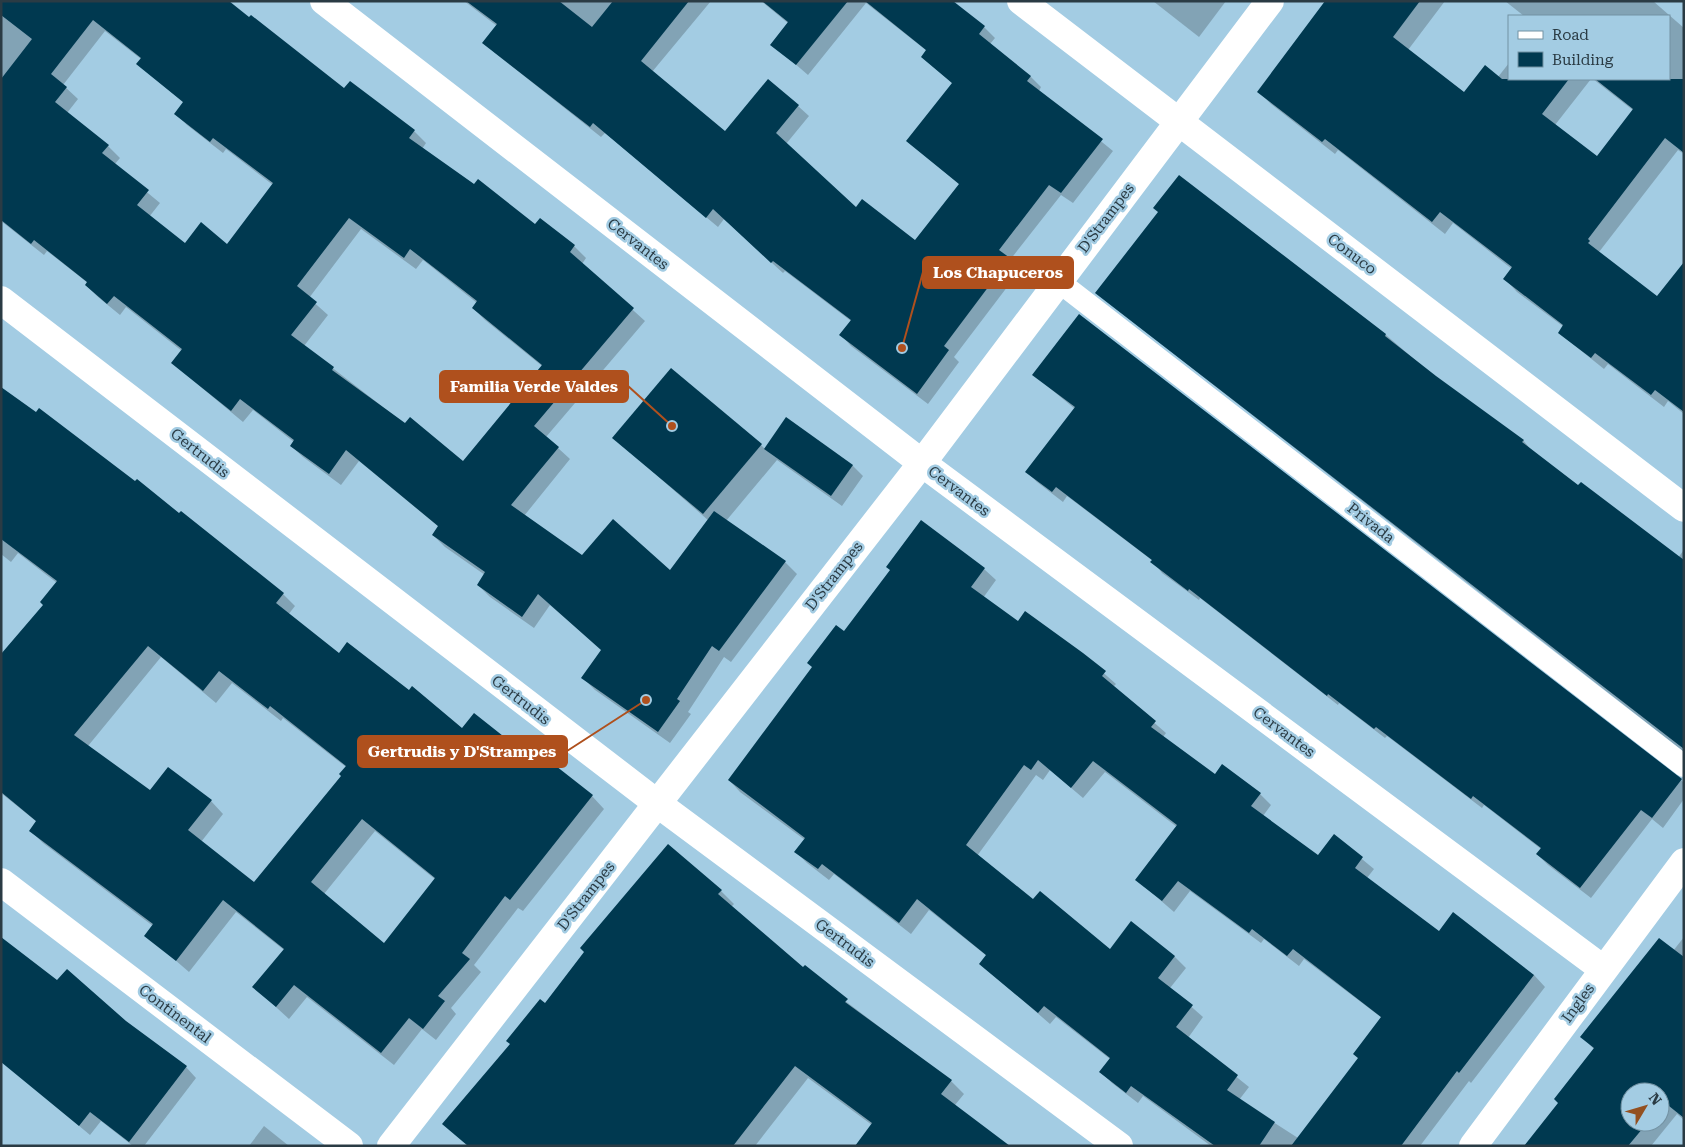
<svg xmlns="http://www.w3.org/2000/svg" width="1685" height="1147" font-family="'Roboto Serif',serif">
	<rect width="100%" height="100%" fill="#a3cce3"/>
	<!-- shadow -->
	<g fill="#0003" fill-rule="evenodd">
		<path d="M 1,1 L 227,1 L 344,90 L 414,131 L 426,143 L 422,149 L 536,226 L 540,220 L 574,246 L 586,258 L 582,264 L 645,321 L 546,437 L 570,459 L 524,516 L 582,556 L 670,571 L 709,521 L 614,438 L 761,445 L 765,449 L 786,419 L 853,466 L 863,476 L 842,506 L 777,460 L 726,521 L 785,562 L 797,574 L 731,662 L 724,657 L 688,712 L 691,714 L 670,743 L 595,690 L 583,678 L 602,650 L 550,605 L 534,628 L 490,597 L 478,585 L 485,575 L 445,547 L 433,535 L 439,527 L 359,461 L 341,485 L 303,457 L 291,446 L 294,442 L 253,410 L 243,422 L 172,363 L 182,351 L 126,307 L 120,315 L 98,297 L 86,285 L 88,283 L 47,251 L 44,255 L 1,221 ZM 105,31 L 141,59 L 138,64 L 184,103 L 176,114 L 187,125 L 223,153 L 226,149 L 273,185 L 227,245 L 185,245 L 149,217 L 160,203 L 114,165 L 120,158 L 108,146 L 67,113 L 78,99 L 63,85 ZM 361,229 L 416,269 L 423,260 L 477,303 L 473,308 L 485,320 L 542,366 L 463,463 L 405,424 L 304,346 L 328,315 L 309,298 Z"/>
		<path d="M 464,1 L 711,1 L 652,72 L 725,132 L 798,106 L 809,116 L 786,144 L 856,209 L 915,242 L 960,185 L 908,141 L 953,84 L 922,57 L 927,51 L 866,3 L 808,75 L 772,44 L 789,24 L 761,1 L 940,1 L 984,27 L 995,38 L 990,44 L 1031,77 L 1041,87 L 1039,91 L 1113,151 L 1073,203 L 1061,195 L 1010,260 L 1020,270 L 954,357 L 959,362 L 928,404 L 851,346 L 841,335 L 851,321 L 785,271 L 783,273 L 724,219 L 718,227 L 605,133 L 601,137 L 495,53 L 484,42 L 497,26 Z"/>
		<path d="M 1153,1 L 1226,1 L 1199,37 Z"/>
		<path d="M 1331,1 L 1445,1 L 1408,50 L 1465,93 L 1498,77 L 1509,63 L 1509,79 L 1591,79 L 1555,125 L 1597,158 L 1634,111 L 1593,79 L 1669,79 L 1669,16 L 1524,16 L 1505,1 L 1653,1 L 1684,28 L 1684,154 L 1678,150 L 1599,252 L 1657,298 L 1684,264 L 1684,414 L 1668,401 L 1664,407 L 1608,364 L 1604,369 L 1559,333 L 1564,327 L 1517,292 L 1505,279 L 1512,269 L 1453,223 L 1445,234 L 1338,150 L 1335,154 L 1271,104 L 1259,92 Z"/>
		<path d="M 1096,293 L 1386,335 L 1435,377 L 1523,440 L 1532,451 L 1579,486 L 1678,558 L 1683,551 L 1684,752 Z"/>
		<path d="M 1034,375 L 1680,779 L 1684,783 L 1684,799 L 1663,828 L 1652,819 L 1591,898 L 1548,865 L 1537,854 L 1541,849 L 1484,805 L 1482,808 L 1387,736 L 1385,738 L 1339,703 L 1338,705 L 1200,598 L 1199,600 L 1162,573 L 1153,561 L 1067,496 L 1063,502 L 1037,482 L 1027,472 L 1075,409 Z"/>
		<path d="M 1,388 L 283,594 L 295,606 L 288,615 L 339,654 L 409,692 L 463,729 L 527,757 L 592,796 L 604,809 L 523,911 L 518,908 L 474,965 L 481,972 L 451,1008 L 456,1014 L 436,1040 L 422,1029 L 394,1065 L 307,997 L 289,1019 L 254,987 L 284,950 L 236,912 L 189,972 L 146,935 L 153,926 L 43,843 L 31,831 L 37,822 L 1,793 L 1,656 L 44,605 L 57,583 L 18,553 L 11,562 L 1,554 ZM 161,657 L 216,703 L 232,683 L 281,721 L 283,718 L 346,767 L 343,776 L 254,884 L 201,842 L 223,814 L 211,801 L 151,792 L 88,746 ZM 375,831 L 436,880 L 384,945 L 324,894 Z"/>
		<path d="M 984,569 L 996,580 L 983,598 L 1018,623 L 1082,654 L 1116,684 L 1113,687 L 1166,733 L 1163,737 L 1215,776 L 1260,794 L 1271,805 L 1263,816 L 1318,856 L 1334,836 L 1374,869 L 1367,878 L 1439,933 L 1534,975 L 1545,987 L 1471,1083 L 1469,1081 L 1420,1146 L 1211,1146 L 1143,1096 L 1138,1103 L 1112,1083 L 1101,1072 L 1110,1059 L 1056,1017 L 1050,1024 L 981,964 L 987,956 L 929,910 L 911,934 L 834,874 L 829,880 L 807,863 L 796,852 L 805,840 L 740,792 L 729,780 L 844,633 ZM 1050,770 L 1083,798 L 1105,772 L 1177,827 L 1137,880 L 1174,912 L 1190,891 L 1261,943 L 1264,939 L 1299,966 L 1304,959 L 1382,1018 L 1354,1054 L 1359,1059 L 1298,1138 L 1239,1100 L 1249,1087 L 1188,1038 L 1203,1017 L 1170,988 L 1186,968 L 1174,956 L 1110,951 L 1034,901 L 977,856 L 1036,775 L 1043,780 Z"/>
		<path d="M 668,846 L 721,891 L 734,904 L 731,907 L 803,969 L 951,1081 L 964,1094 L 955,1105 L 872,1125 L 808,1078 L 755,1146 L 468,1146 L 545,1005 Z"/>
		<path d="M 1684,937 L 1684,1120 L 1677,1114 L 1651,1146 L 1525,1146 L 1560,1103 L 1595,1050 L 1582,1037 L 1673,951 ZM 1630,1092 L 1660,1092 L 1660,1122 L 1630,1122 Z"/>
		<path d="M 57,982 L 125,1022 L 186,1067 L 196,1078 L 144,1146 L 133,1146 L 101,1121 L 90,1135 L 5,1064 Z"/>
		<path d="M 264,1126 L 289,1146 L 249,1146 Z"/>
	</g>
	<!-- building -->
	<g fill="#003950" fill-rule="evenodd">
		<path d="M 1,1 L 229,1 L 249,17 L 251,15 L 344,88 L 350,81 L 415,130 L 409,138 L 474,184 L 478,179 L 535,224 L 540,218 L 575,245 L 570,252 L 634,308 L 534,426 L 559,447 L 511,505 L 582,555 L 613,519 L 670,570 L 714,511 L 786,561 L 719,651 L 712,646 L 677,699 L 680,701 L 658,732 L 581,678 L 601,650 L 538,594 L 522,617 L 477,585 L 485,572 L 432,535 L 438,526 L 346,450 L 329,474 L 290,446 L 294,440 L 240,399 L 231,411 L 171,363 L 182,349 L 114,296 L 107,304 L 85,285 L 87,282 L 34,240 L 31,244 L 1,220 L 1,79 L 32,39 L 1,15 ZM 93,20 L 141,58 L 136,64 L 183,102 L 174,114 L 210,142 L 213,138 L 273,183 L 227,244 L 201,222 L 185,243 L 137,205 L 149,190 L 102,153 L 109,145 L 55,102 L 67,87 L 51,74 ZM 349,218 L 404,258 L 410,249 L 477,301 L 472,308 L 542,365 L 463,461 L 410,417 L 405,423 L 332,370 L 334,367 L 291,335 L 317,302 L 297,286 Z"/>
		<path d="M 466,1 L 559,1 L 592,27 L 613,1 L 689,1 L 641,61 L 725,131 L 768,79 L 799,105 L 776,133 L 856,207 L 862,199 L 915,240 L 959,184 L 906,141 L 952,83 L 921,57 L 926,50 L 865,1 L 953,1 L 985,26 L 979,34 L 1031,76 L 1027,81 L 1103,139 L 1061,193 L 1049,185 L 999,250 L 1010,258 L 944,346 L 949,350 L 917,394 L 839,335 L 851,320 L 773,261 L 771,263 L 713,209 L 706,218 L 593,123 L 590,127 L 482,43 L 497,24 Z"/>
		<path d="M 762,1 L 848,1 L 796,65 L 770,45 L 788,22 Z"/>
		<path d="M 1325,1 L 1420,1 L 1393,37 L 1464,92 L 1485,65 L 1502,79 L 1569,79 L 1542,114 L 1597,156 L 1633,109 L 1595,79 L 1684,79 L 1684,153 L 1665,138 L 1588,239 L 1590,241 L 1588,243 L 1657,296 L 1684,262 L 1684,412 L 1655,390 L 1651,395 L 1595,353 L 1591,358 L 1558,333 L 1563,325 L 1503,279 L 1512,267 L 1440,212 L 1432,222 L 1325,139 L 1322,142 L 1257,92 Z"/>
		<path d="M 1179,175 L 1386,334 L 1385,336 L 1436,376 L 1524,440 L 1522,442 L 1578,485 L 1581,482 L 1684,560 L 1684,749 L 1095,293 L 1158,212 L 1153,208 Z"/>
		<path d="M 1079,314 L 1682,779 L 1652,818 L 1641,810 L 1580,888 L 1536,854 L 1541,848 L 1473,796 L 1471,799 L 1376,727 L 1374,729 L 1328,694 L 1327,696 L 1189,589 L 1188,591 L 1150,562 L 1152,560 L 1056,487 L 1052,492 L 1025,472 L 1075,407 L 1032,375 Z"/>
		<path d="M 671,368 L 762,444 L 703,514 L 612,438 Z"/>
		<path d="M 1,387 L 36,412 L 39,408 L 135,481 L 137,479 L 179,513 L 181,511 L 284,593 L 276,603 L 339,653 L 347,642 L 409,690 L 412,686 L 462,728 L 474,713 L 527,755 L 533,748 L 593,795 L 510,900 L 505,896 L 462,953 L 470,959 L 438,996 L 445,1001 L 423,1029 L 409,1018 L 381,1053 L 294,985 L 276,1007 L 252,987 L 284,949 L 223,900 L 176,961 L 144,936 L 153,924 L 29,831 L 36,821 L 1,792 L 1,654 L 43,605 L 40,602 L 57,581 L 1,539 ZM 148,646 L 203,691 L 219,671 L 268,709 L 270,706 L 346,766 L 339,774 L 341,776 L 254,882 L 188,830 L 212,800 L 168,767 L 150,790 L 74,735 ZM 362,819 L 435,878 L 384,943 L 311,882 Z"/>
		<path d="M 786,417 L 853,465 L 831,496 L 764,449 Z"/>
		<path d="M 921,520 L 985,568 L 971,587 L 1018,621 L 1025,611 L 1083,653 L 1106,671 L 1102,676 L 1156,721 L 1151,727 L 1215,774 L 1222,764 L 1261,793 L 1251,806 L 1318,855 L 1334,834 L 1363,857 L 1355,868 L 1439,931 L 1453,912 L 1534,975 L 1459,1073 L 1457,1071 L 1401,1146 L 1291,1146 L 1358,1058 L 1353,1054 L 1381,1017 L 1293,949 L 1287,956 L 1252,929 L 1249,933 L 1178,881 L 1162,901 L 1135,880 L 1177,825 L 1093,761 L 1071,788 L 1038,760 L 1031,770 L 1024,765 L 966,845 L 1033,899 L 1040,891 L 1110,949 L 1131,921 L 1175,956 L 1158,978 L 1193,1005 L 1176,1027 L 1238,1075 L 1227,1090 L 1275,1122 L 1259,1146 L 1215,1146 L 1131,1086 L 1126,1093 L 1099,1072 L 1110,1058 L 1044,1006 L 1038,1013 L 979,964 L 986,955 L 917,899 L 899,923 L 822,864 L 818,869 L 794,852 L 805,838 L 728,780 L 812,667 L 807,663 L 836,625 L 844,631 L 890,570 L 886,567 Z"/>
		<path d="M 668,844 L 722,890 L 718,894 L 803,967 L 805,965 L 848,999 L 845,1002 L 952,1080 L 941,1094 L 1010,1146 L 855,1146 L 872,1123 L 795,1066 L 733,1146 L 468,1146 L 442,1124 L 510,1044 L 506,1041 L 540,999 L 545,1003 L 584,952 L 580,948 Z"/>
		<path d="M 1,937 L 57,980 L 67,969 L 126,1021 L 187,1066 L 129,1142 L 90,1112 L 79,1126 L 1,1062 Z"/>
		<path d="M 1659,938 L 1684,957 L 1684,1118 L 1664,1102 L 1660,1107 L 1660,1092 L 1630,1092 L 1630,1122 L 1648,1122 L 1628,1146 L 1524,1146 L 1558,1103 L 1554,1099 L 1594,1048 L 1580,1037 Z"/>
	</g>
	<g fill="none" stroke-linecap="round" stroke-linejoin="round">
		<!-- lane -->
		<path stroke="#fff" stroke-width="22" d="M 1058,281 L 1684,766"/>
		<!-- street -->
		<g stroke="#fff" stroke-width="28">
			<path d="M 324,1 L 922,463 L 1603,969"/>
			<path d="M 1021,1 L 1684,508"/>
			<path d="M 1,300 L 658,804 L 1119,1146"/>
			<path d="M 1,882 L 349,1146"/>
			<path d="M 391,1146 L 922,463 L 1270,1"/>
			<path d="M 1473,1146 L 1684,862"/>
		</g>
	</g>
	<g text-anchor="middle" dominant-baseline="central" stroke-width="5" stroke-linejoin="round" paint-order="stroke">
		<!-- street labels -->
		<g font-size="15" fill="#2a3b44" stroke="#a3cce3">
			<text transform="translate(1106 218) rotate(-53)">D'Strampes</text>
			<text transform="translate(638 244) rotate(38)">Cervantes</text>
			<text transform="translate(1352 254) rotate(37)">Conuco</text>
			<text transform="translate(200 453) rotate(38)">Gertrudis</text>
			<text transform="translate(959 491) rotate(37)">Cervantes</text>
			<text transform="translate(1371 523) rotate(38)">Privada</text>
			<text transform="translate(834 576) rotate(-52)">D'Strampes</text>
			<text transform="translate(521 700) rotate(38)">Gertrudis</text>
			<text transform="translate(1284 732) rotate(37)">Cervantes</text>
			<text transform="translate(586 896) rotate(-52)">D'Strampes</text>
			<text transform="translate(845 943) rotate(37)">Gertrudis</text>
			<text transform="translate(1578 1003) rotate(-54)">Ingles</text>
			<text transform="translate(175 1014) rotate(37)">Continental</text>
		</g>
	</g>
	<!-- callouts -->
	<path fill="none" stroke="#af501d" stroke-width="2" d="M902 348L923 272M672 426L628 386M646 700L567 751"/>
	<g fill="#af501d" stroke="#a3cce3" stroke-width="2">
		<circle cx="902" cy="348" r="5"/>
		<circle cx="672" cy="426" r="5"/>
		<circle cx="646" cy="700" r="5"/>
	</g>
	<g fill="#af501d" stroke="#af501d" stroke-width="2">
		<rect x="923" y="257" width="150" height="31" rx="5"/>
		<rect x="440" y="371" width="188" height="31" rx="5"/>
		<rect x="358" y="736" width="209" height="31" rx="5"/>
	</g>
	<g font-size="16" text-anchor="middle" font-weight="bold" fill="#fff">
		<text x="998" y="278">Los Chapuceros</text>
		<text x="534" y="392">Familia Verde Valdes</text>
		<text x="462" y="757">Gertrudis y D'Strampes</text>
	</g>
	<!-- border -->
	<rect width="1685" height="1147" fill="none" stroke="#2a3b44" stroke-width="5"/>
	<!-- legend -->
	<rect x="1508" y="15" width="162" height="65" fill="#a3cce3" stroke="#7392a3"/>
	<rect x="1518" y="31" width="25" height="8" fill="#ffffff" stroke="#7392a3"/>
	<text x="1552" y="40" font-size="15" fill="#2a3b44">Road</text>
	<rect x="1518" y="52" width="25" height="15" fill="#003950" stroke="#7392a3"/>
	<text x="1552" y="65" font-size="15" fill="#2a3b44">Building</text>
	<!-- north arrow -->
	<g transform="translate(1645 1107) rotate(52)"><circle r="24" fill="#a3cce3" stroke="#7392a3"/>
	<path d="M0-4L9 19L0 12L-9 19Z" fill="#935020"/>
	<text y="-8" font-size="14" font-weight="bold" text-anchor="middle" fill="#2a3b44">N</text>
	</g>
</svg>
